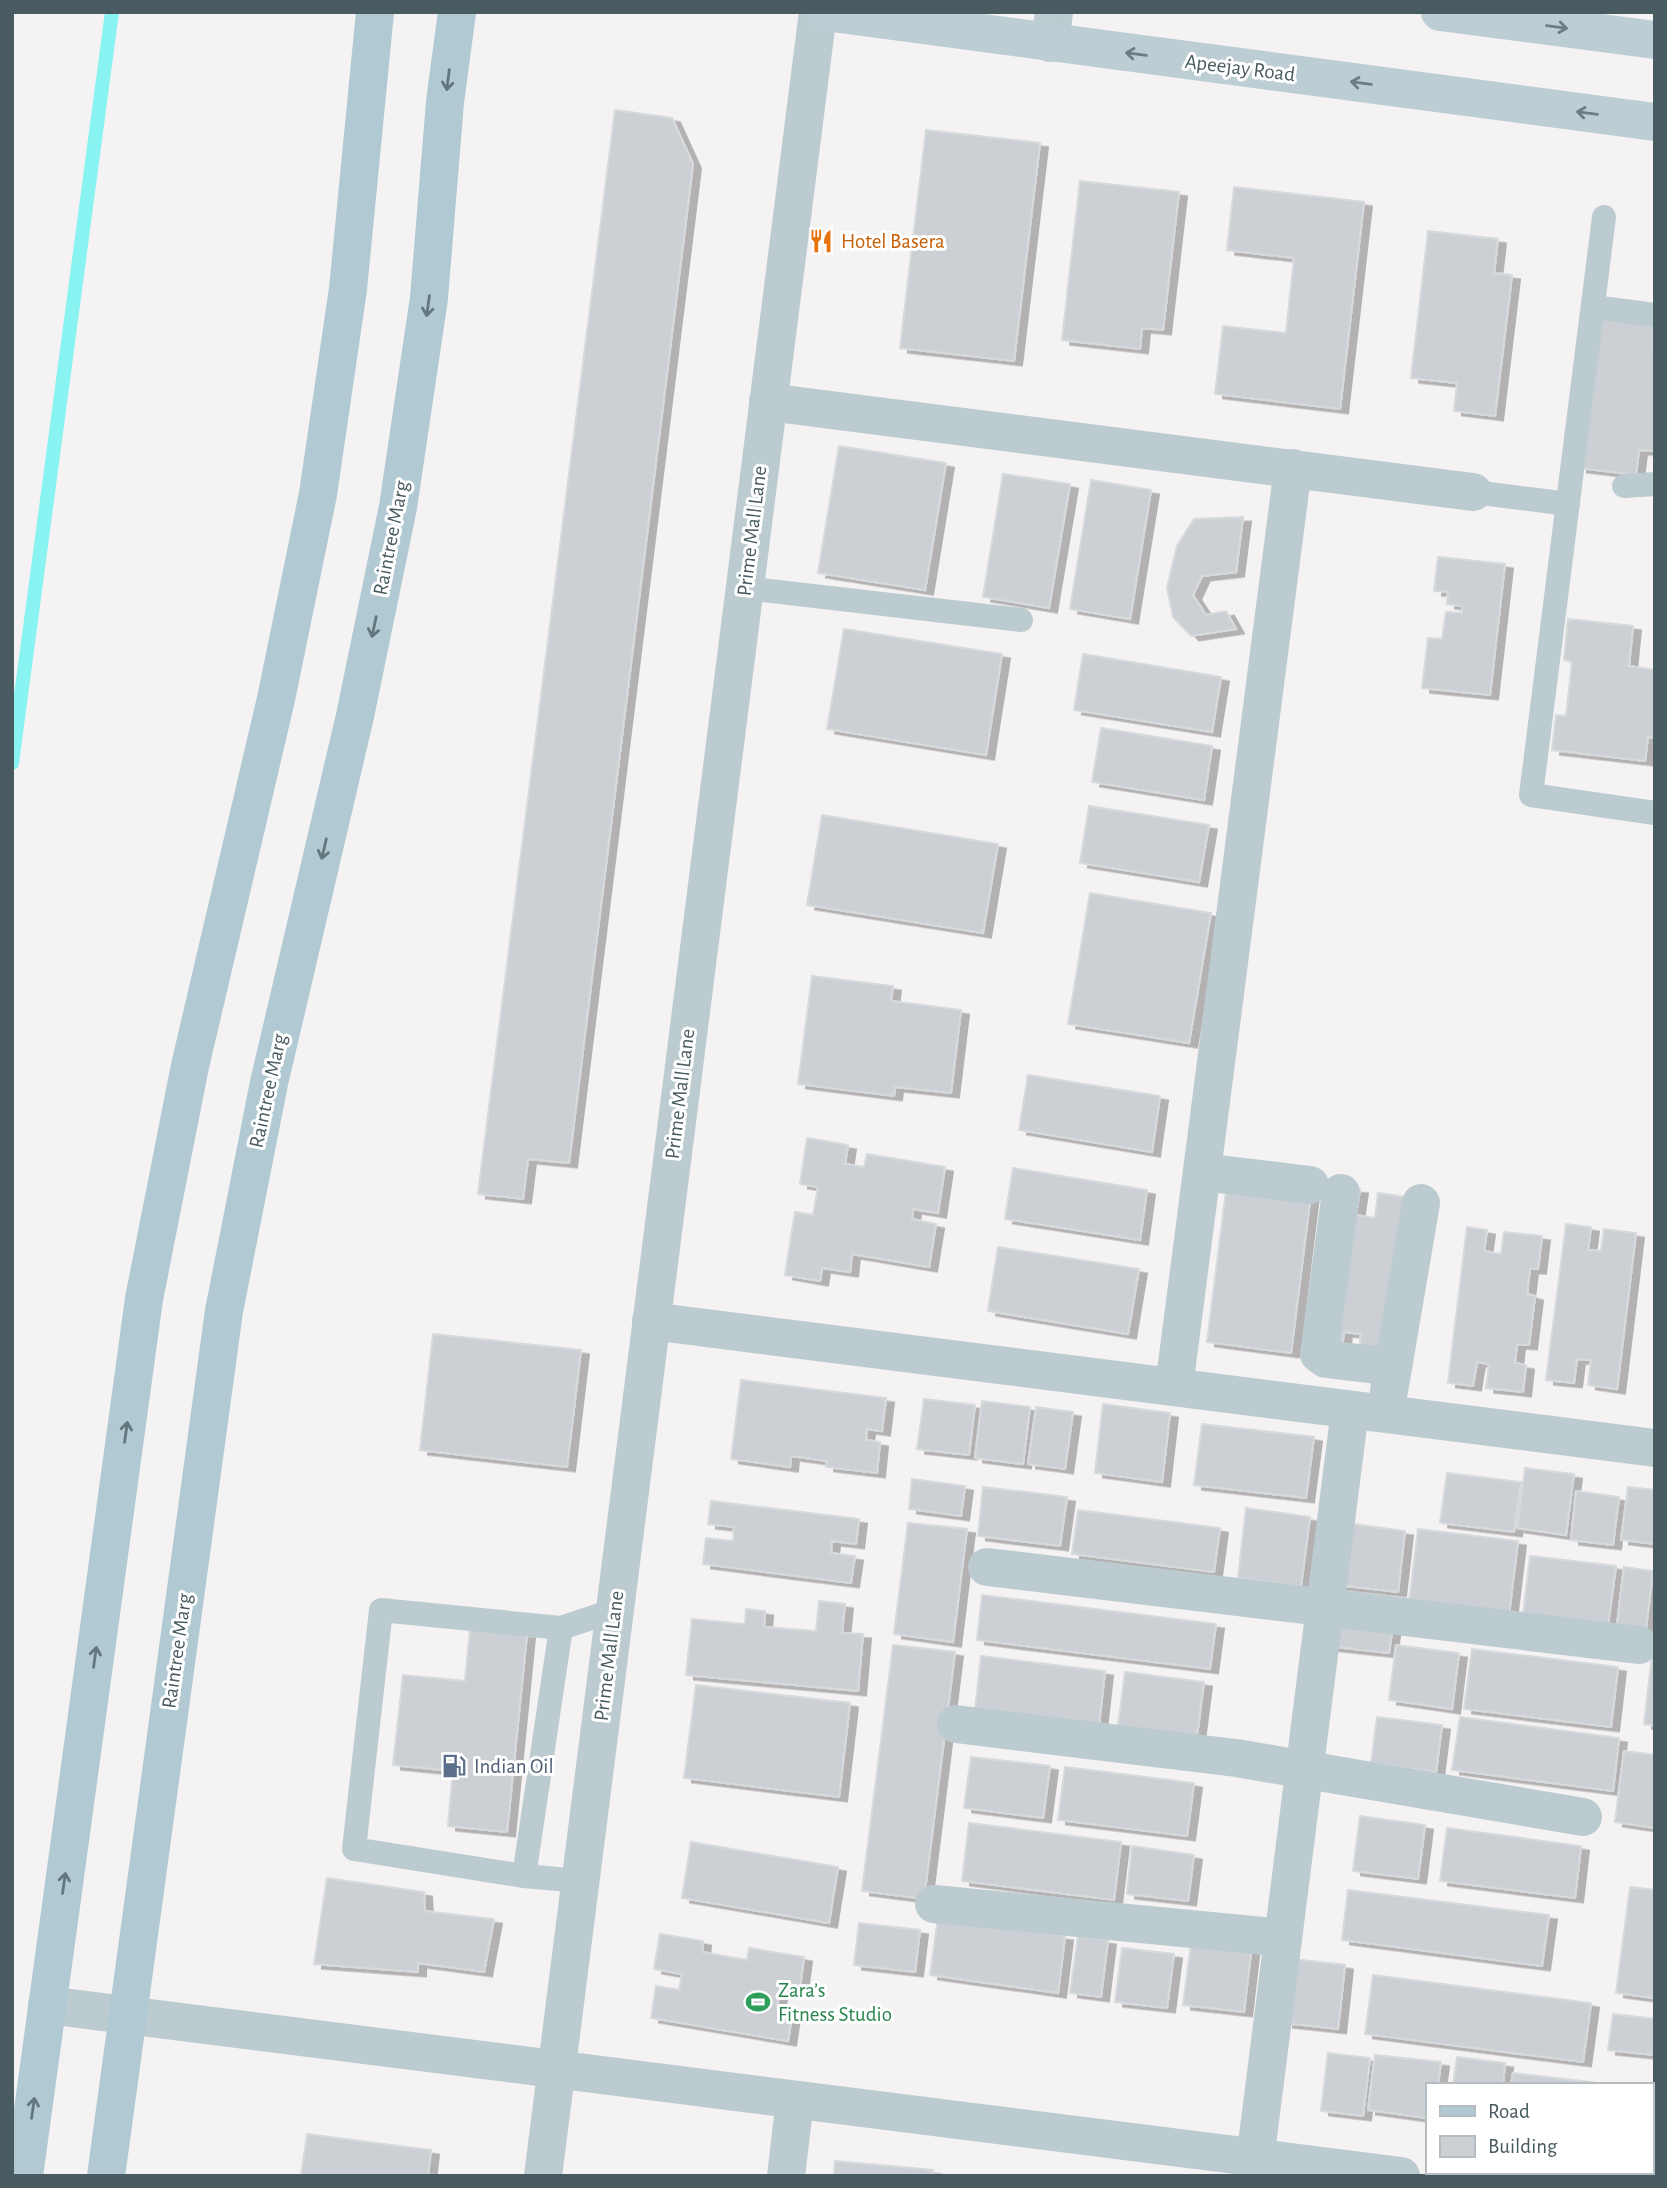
<svg xmlns="http://www.w3.org/2000/svg" width="1667" height="2188" font-family="'Alegreya Sans',sans-serif">
	<defs>
		<filter id="shadow"><feDropShadow dx="8" dy="4.5" stdDeviation="0" flood-color="#0004"/></filter>
	</defs>
	<rect width="100%" height="100%" fill="#f4f2f2"/>
	<g fill="none" stroke-linecap="round" stroke-linejoin="round">
		<!-- stream -->
		<path stroke="#89f3f1" stroke-width="14" d="M 12,763 L 112,12"/>
	</g>
	<!-- building -->
	<g fill="#ccd0d4" stroke="#d6dadd" stroke-width="2" filter="url(#shadow)">
		<path d="M 615,110 L 672,118 L 693,164 L 569,1163 L 528,1159 L 523,1199 L 478,1194 Z"/>
		<path d="M 926,130 L 1040,143 L 1014,361 L 900,348 Z"/>
		<path d="M 1080,181 L 1179,192 L 1163,330 L 1142,328 L 1140,349 L 1062,340 Z"/>
		<path d="M 1234,187 L 1364,202 L 1340,409 L 1215,394 L 1223,326 L 1286,333 L 1294,258 L 1227,250 Z"/>
		<path d="M 1428,231 L 1498,239 L 1494,273 L 1512,275 L 1495,416 L 1454,411 L 1457,383 L 1411,378 Z"/>
		<path d="M 1598,318 L 1653,325 L 1655,451 L 1639,450 L 1636,475 L 1579,468 Z"/>
		<path d="M 839,446 L 946,463 L 925,590 L 818,573 Z"/>
		<path d="M 1003,474 L 1070,484 L 1049,608 L 983,597 Z"/>
		<path d="M 1091,480 L 1151,490 L 1130,619 L 1070,609 Z"/>
		<path d="M 1243,517 L 1236,572 L 1202,576 L 1193,595 L 1206,615 L 1226,611 L 1236,629 L 1191,636 L 1173,617 L 1167,588 L 1177,546 L 1194,519 Z"/>
		<path d="M 1438,557 L 1505,564 L 1490,695 L 1422,688 L 1428,638 L 1442,639 L 1446,612 L 1462,613 L 1462,606 L 1447,604 L 1448,592 L 1434,591 Z"/>
		<path d="M 1568,619 L 1633,626 L 1629,666 L 1655,670 L 1655,738 L 1648,737 L 1645,761 L 1552,750 L 1556,715 L 1566,716 L 1572,662 L 1564,660 Z"/>
		<path d="M 844,629 L 1002,654 L 986,755 L 827,729 Z"/>
		<path d="M 1083,654 L 1221,677 L 1212,732 L 1074,710 Z"/>
		<path d="M 1101,728 L 1212,746 L 1204,800 L 1092,782 Z"/>
		<path d="M 1089,806 L 1209,825 L 1199,882 L 1080,863 Z"/>
		<path d="M 822,815 L 998,844 L 983,933 L 807,905 Z"/>
		<path d="M 1090,893 L 1211,913 L 1189,1043 L 1068,1024 Z"/>
		<path d="M 812,976 L 893,986 L 891,1001 L 961,1010 L 951,1093 L 895,1087 L 894,1096 L 798,1084 Z"/>
		<path d="M 1028,1075 L 1160,1096 L 1152,1152 L 1019,1130 Z"/>
		<path d="M 807,1138 L 848,1145 L 845,1164 L 864,1167 L 867,1154 L 945,1167 L 938,1213 L 913,1209 L 912,1219 L 936,1224 L 929,1267 L 852,1254 L 850,1272 L 822,1268 L 820,1281 L 785,1275 L 795,1212 L 813,1215 L 818,1187 L 800,1184 Z"/>
		<path d="M 1013,1168 L 1147,1190 L 1140,1240 L 1005,1219 Z"/>
		<path d="M 1227,1183 L 1311,1193 L 1291,1353 L 1207,1342 Z"/>
		<path d="M 1348,1188 L 1360,1189 L 1356,1215 L 1375,1218 L 1378,1193 L 1412,1198 L 1393,1356 L 1359,1351 L 1361,1334 L 1344,1332 L 1341,1356 L 1324,1350 Z"/>
		<path d="M 1566,1224 L 1591,1227 L 1588,1250 L 1601,1251 L 1604,1229 L 1636,1233 L 1617,1389 L 1588,1385 L 1591,1360 L 1577,1359 L 1574,1383 L 1546,1380 Z"/>
		<path d="M 1467,1227 L 1487,1230 L 1484,1251 L 1501,1254 L 1504,1232 L 1542,1236 L 1538,1269 L 1530,1269 L 1527,1294 L 1535,1296 L 1529,1345 L 1517,1344 L 1515,1363 L 1526,1365 L 1523,1392 L 1486,1388 L 1489,1364 L 1477,1362 L 1473,1386 L 1448,1383 Z"/>
		<path d="M 998,1247 L 1139,1269 L 1128,1334 L 988,1311 Z"/>
		<path d="M 433,1334 L 581,1350 L 567,1467 L 420,1450 Z"/>
		<path d="M 741,1380 L 886,1398 L 882,1431 L 867,1429 L 866,1440 L 880,1442 L 877,1473 L 826,1467 L 827,1461 L 791,1456 L 790,1467 L 731,1459 Z"/>
		<path d="M 924,1399 L 975,1405 L 969,1455 L 917,1449 Z"/>
		<path d="M 982,1401 L 1030,1407 L 1023,1464 L 975,1458 Z"/>
		<path d="M 1103,1404 L 1170,1413 L 1162,1482 L 1095,1473 Z"/>
		<path d="M 1036,1407 L 1073,1412 L 1065,1469 L 1028,1464 Z"/>
		<path d="M 1202,1424 L 1314,1437 L 1306,1498 L 1194,1485 Z"/>
		<path d="M 1525,1468 L 1574,1474 L 1566,1535 L 1517,1528 Z"/>
		<path d="M 1447,1473 L 1521,1482 L 1514,1532 L 1440,1523 Z"/>
		<path d="M 912,1479 L 965,1486 L 961,1516 L 909,1509 Z"/>
		<path d="M 983,1487 L 1067,1497 L 1060,1546 L 978,1536 Z"/>
		<path d="M 1628,1487 L 1655,1490 L 1655,1544 L 1621,1540 Z"/>
		<path d="M 1576,1491 L 1619,1497 L 1613,1545 L 1571,1540 Z"/>
		<path d="M 711,1501 L 859,1519 L 856,1544 L 832,1541 L 831,1553 L 855,1556 L 851,1583 L 703,1564 L 706,1538 L 733,1541 L 734,1527 L 708,1524 Z"/>
		<path d="M 1246,1508 L 1310,1517 L 1301,1586 L 1238,1578 Z"/>
		<path d="M 1078,1510 L 1220,1528 L 1214,1572 L 1072,1554 Z"/>
		<path d="M 908,1523 L 967,1529 L 953,1642 L 894,1634 Z"/>
		<path d="M 1345,1523 L 1405,1531 L 1398,1592 L 1338,1585 Z"/>
		<path d="M 1418,1529 L 1518,1541 L 1509,1615 L 1409,1603 Z"/>
		<path d="M 1530,1556 L 1616,1566 L 1608,1625 L 1523,1615 Z"/>
		<path d="M 1624,1567 L 1653,1571 L 1646,1628 L 1617,1625 Z"/>
		<path d="M 982,1595 L 1216,1624 L 1210,1669 L 977,1640 Z"/>
		<path d="M 819,1601 L 845,1604 L 842,1633 L 863,1634 L 858,1691 L 686,1675 L 692,1619 L 745,1624 L 746,1609 L 765,1611 L 764,1627 L 816,1631 Z"/>
		<path d="M 1331,1616 L 1393,1625 L 1389,1653 L 1327,1646 Z"/>
		<path d="M 470,1629 L 527,1634 L 507,1832 L 448,1826 L 453,1771 L 393,1765 L 403,1675 L 465,1681 Z"/>
		<path d="M 1655,1629 L 1655,1726 L 1644,1724 Z"/>
		<path d="M 893,1645 L 955,1652 L 924,1899 L 862,1891 Z"/>
		<path d="M 1396,1645 L 1459,1653 L 1452,1709 L 1389,1700 Z"/>
		<path d="M 1472,1649 L 1618,1667 L 1611,1727 L 1464,1709 Z"/>
		<path d="M 981,1656 L 1105,1671 L 1099,1725 L 975,1710 Z"/>
		<path d="M 1125,1672 L 1204,1682 L 1197,1736 L 1118,1726 Z"/>
		<path d="M 696,1685 L 850,1703 L 839,1797 L 684,1778 Z"/>
		<path d="M 1377,1717 L 1442,1725 L 1436,1772 L 1371,1763 Z"/>
		<path d="M 1460,1717 L 1619,1738 L 1613,1791 L 1452,1770 Z"/>
		<path d="M 1624,1751 L 1655,1755 L 1655,1828 L 1615,1822 Z"/>
		<path d="M 971,1757 L 1050,1766 L 1043,1818 L 964,1808 Z"/>
		<path d="M 1065,1767 L 1194,1783 L 1187,1836 L 1058,1820 Z"/>
		<path d="M 1360,1816 L 1425,1825 L 1418,1879 L 1353,1871 Z"/>
		<path d="M 969,1823 L 1121,1842 L 1114,1900 L 962,1881 Z"/>
		<path d="M 1447,1828 L 1581,1846 L 1575,1898 L 1440,1881 Z"/>
		<path d="M 691,1842 L 838,1867 L 829,1923 L 682,1898 Z"/>
		<path d="M 1132,1846 L 1194,1855 L 1188,1901 L 1127,1894 Z"/>
		<path d="M 327,1878 L 424,1892 L 425,1911 L 494,1919 L 484,1972 L 418,1963 L 418,1972 L 314,1964 Z"/>
		<path d="M 1630,1887 L 1655,1890 L 1655,1998 L 1616,1993 Z"/>
		<path d="M 1348,1890 L 1549,1915 L 1542,1966 L 1342,1940 Z"/>
		<path d="M 938,1918 L 1065,1936 L 1058,1993 L 930,1975 Z"/>
		<path d="M 859,1923 L 920,1930 L 915,1972 L 854,1965 Z"/>
		<path d="M 660,1934 L 703,1941 L 702,1952 L 747,1960 L 749,1948 L 804,1957 L 800,1987 L 781,1984 L 777,2007 L 793,2009 L 788,2041 L 651,2018 L 656,1986 L 679,1990 L 682,1974 L 654,1969 Z"/>
		<path d="M 1078,1936 L 1108,1940 L 1101,1997 L 1070,1993 Z"/>
		<path d="M 1192,1936 L 1252,1944 L 1244,2012 L 1183,2005 Z"/>
		<path d="M 1122,1948 L 1174,1954 L 1167,2008 L 1115,2002 Z"/>
		<path d="M 1293,1959 L 1345,1965 L 1338,2029 L 1285,2023 Z"/>
		<path d="M 1373,1975 L 1591,2003 L 1583,2062 L 1365,2034 Z"/>
		<path d="M 1613,2014 L 1655,2019 L 1655,2055 L 1608,2050 Z"/>
		<path d="M 1328,2053 L 1370,2058 L 1363,2116 L 1321,2111 Z"/>
		<path d="M 1375,2055 L 1441,2062 L 1438,2085 L 1427,2085 L 1427,2118 L 1368,2110 Z"/>
		<path d="M 1457,2057 L 1505,2063 L 1503,2085 L 1453,2085 Z"/>
		<path d="M 1513,2073 L 1598,2083 L 1598,2085 L 1511,2085 Z"/>
		<path d="M 1652,2092 L 1655,2093 L 1655,2149 L 1651,2148 Z"/>
		<path d="M 307,2134 L 431,2150 L 428,2176 L 301,2176 Z"/>
		<path d="M 835,2161 L 933,2170 L 932,2176 L 834,2176 Z"/>
	</g>
	<g fill="none" stroke-linecap="round" stroke-linejoin="round">
		<!-- service -->
		<g stroke="#bccbcf" stroke-width="24">
			<path d="M 1604,217 L 1531,795 L 1655,813"/>
			<path d="M 1593,307 L 1655,315"/>
			<path d="M 1624,486 L 1655,484"/>
			<path d="M 1473,492 L 1568,504"/>
			<path d="M 745,588 L 1021,620"/>
			<path d="M 561,1628 L 381,1610 L 354,1849 L 524,1876 L 580,1881"/>
			<path d="M 524,1876 L 561,1628 L 615,1610"/>
		</g>
		<!-- minor -->
		<g stroke="#bccbcf" stroke-width="38">
			<path d="M 1050,43 L 1054,12"/>
			<path d="M 768,402 L 1473,492"/>
			<path d="M 1202,1172 L 1310,1185"/>
			<path d="M 1341,1193 L 1319,1354 L 1326,1359 L 1393,1367"/>
			<path d="M 651,1321 L 1655,1448"/>
			<path d="M 1174,1387 L 1293,468"/>
			<path d="M 1389,1391 L 1421,1203"/>
			<path d="M 987,1567 L 1639,1645"/>
			<path d="M 956,1724 L 1236,1758 L 1583,1817"/>
			<path d="M 934,1904 L 1283,1938"/>
			<path d="M 47,2005 L 1401,2176"/>
			<path d="M 543,2176 L 818,12"/>
			<path d="M 786,2176 L 795,2100"/>
			<path d="M 1253,2176 L 1350,1410"/>
		</g>
		<!-- secondary -->
		<g stroke="#bdcdd4" stroke-width="38">
			<path d="M 825,12 L 1655,122"/>
			<path d="M 1440,12 L 1655,40"/>
		</g>
		<!-- primary -->
		<g stroke="#b0c9d2" stroke-width="38">
			<path d="M 24,2176 L 144,1299 L 190,1066 L 276,699 L 318,494 L 348,289 L 375,12"/>
			<path d="M 106,2176 L 224,1311 L 269,1083 L 355,716 L 398,507 L 429,298 L 445,102 L 457,12"/>
		</g>
	</g>
	<!-- one-way arrows -->
	<defs><path id="oneway-shaft" d="M-6 0H5M1.5-3L5.5 0L1.5 3" fill="none" stroke-width="1.6" stroke-linecap="round" stroke-linejoin="round" transform="scale(1.75)"/></defs>
	<g stroke="#6b7d84">
		<use href="#oneway-shaft" transform="translate(1557 27) rotate(7)"/>
		<use href="#oneway-shaft" transform="translate(1136 54) rotate(-173)"/>
		<use href="#oneway-shaft" transform="translate(1361 83) rotate(-173)"/>
		<use href="#oneway-shaft" transform="translate(1587 113) rotate(-173)"/>
	</g>
	<g stroke="#62767d">
		<use href="#oneway-shaft" transform="translate(448 80) rotate(97)"/>
		<use href="#oneway-shaft" transform="translate(428 306) rotate(98)"/>
		<use href="#oneway-shaft" transform="translate(374 627) rotate(102)"/>
		<use href="#oneway-shaft" transform="translate(324 849) rotate(103)"/>
		<use href="#oneway-shaft" transform="translate(126 1432) rotate(-82)"/>
		<use href="#oneway-shaft" transform="translate(95 1657) rotate(-82)"/>
		<use href="#oneway-shaft" transform="translate(64 1883) rotate(-82)"/>
		<use href="#oneway-shaft" transform="translate(33 2108) rotate(-82)"/>
	</g>
	<!-- icons -->
	<defs>
		<g id="restaurant-bare" transform="scale(1.89)"><path d="M-5-6h1v4h1v-4h1v4h1v-4h1v5L-1.5 .5V6h-2V.5L-5-1ZM5-6V6H3V1.5H1.5Q1.5-4 5-6Z" fill="#e8710a" stroke="#fff" stroke-width="2.5" paint-order="stroke"/></g>
		<g id="fuel-bare" transform="scale(1.89)"><path d="M-5.5-6h7V0h2V4h1.3V-2.5L3-4.5l.8-.8L6-3V5H2.5V1h-1V6h-7ZM-4.2-4.7v3.2H.2V-4.7Z" fill="#5c6f8a" stroke="#fff" stroke-width="2.5" paint-order="stroke"/></g>
		<g id="stadium-bare" transform="scale(1.89)"><path d="M0-5a6.5 5 0 1 0 0 10a6.5 5 0 1 0 0-10ZM-3.5-1.8h7v3.6h-7Z" fill="#2e9e5b" stroke="#fff" stroke-width="2.5" paint-order="stroke"/></g>
	</defs>
	<g fill-rule="evenodd">
		<use href="#restaurant-bare" x="821" y="241"/>
		<use href="#fuel-bare" x="454" y="1766"/>
		<use href="#stadium-bare" x="758" y="2002"/>
	</g>
	<g text-anchor="middle" dominant-baseline="central" stroke-width="6" stroke-linejoin="round" paint-order="stroke">
		<!-- street labels -->
		<g font-size="21" fill="#485b61" stroke="#fff">
			<text transform="translate(1240 68) rotate(7)">Apeejay Road</text>
			<text transform="translate(752 531) rotate(-83)">Prime Mall Lane</text>
			<text transform="translate(391 538) rotate(-79)">Raintree Marg</text>
			<text transform="translate(268 1091) rotate(-78)">Raintree Marg</text>
			<text transform="translate(680 1094) rotate(-83)">Prime Mall Lane</text>
			<text transform="translate(177 1651) rotate(-82)">Raintree Marg</text>
			<text transform="translate(609 1656) rotate(-83)">Prime Mall Lane</text>
		</g>
		<!-- food labels -->
		<g font-size="21" fill="#c56008" stroke="#fff" text-anchor="start">
			<text x="841" y="241">Hotel Basera</text>
		</g>
		<!-- service labels -->
		<g font-size="21" fill="#4e5e75" stroke="#fff" text-anchor="start">
			<text x="474" y="1766">Indian Oil</text>
		</g>
		<!-- leisure labels -->
		<g font-size="21" fill="#27864d" stroke="#fff" text-anchor="start">
			<text x="778" y="1990">Zara’s<tspan x="778" dy="24">Fitness Studio</tspan></text>
		</g>
	</g>
	<!-- border -->
	<rect width="1667" height="2188" fill="none" stroke="#485b61" stroke-width="28"/>
	<!-- legend -->
	<rect x="1426" y="2083" width="228" height="91" fill="#ffffff" stroke="#b6bdc0" stroke-width="2"/>
	<rect x="1440" y="2106" width="35" height="10" fill="#b0c9d2" stroke="#b6bdc0" stroke-width="2"/>
	<text x="1488" y="2118" font-size="21" fill="#485b61">Road</text>
	<rect x="1440" y="2136" width="35" height="21" fill="#ccd0d4" stroke="#b6bdc0" stroke-width="2"/>
	<text x="1488" y="2153" font-size="21" fill="#485b61">Building</text>
</svg>
